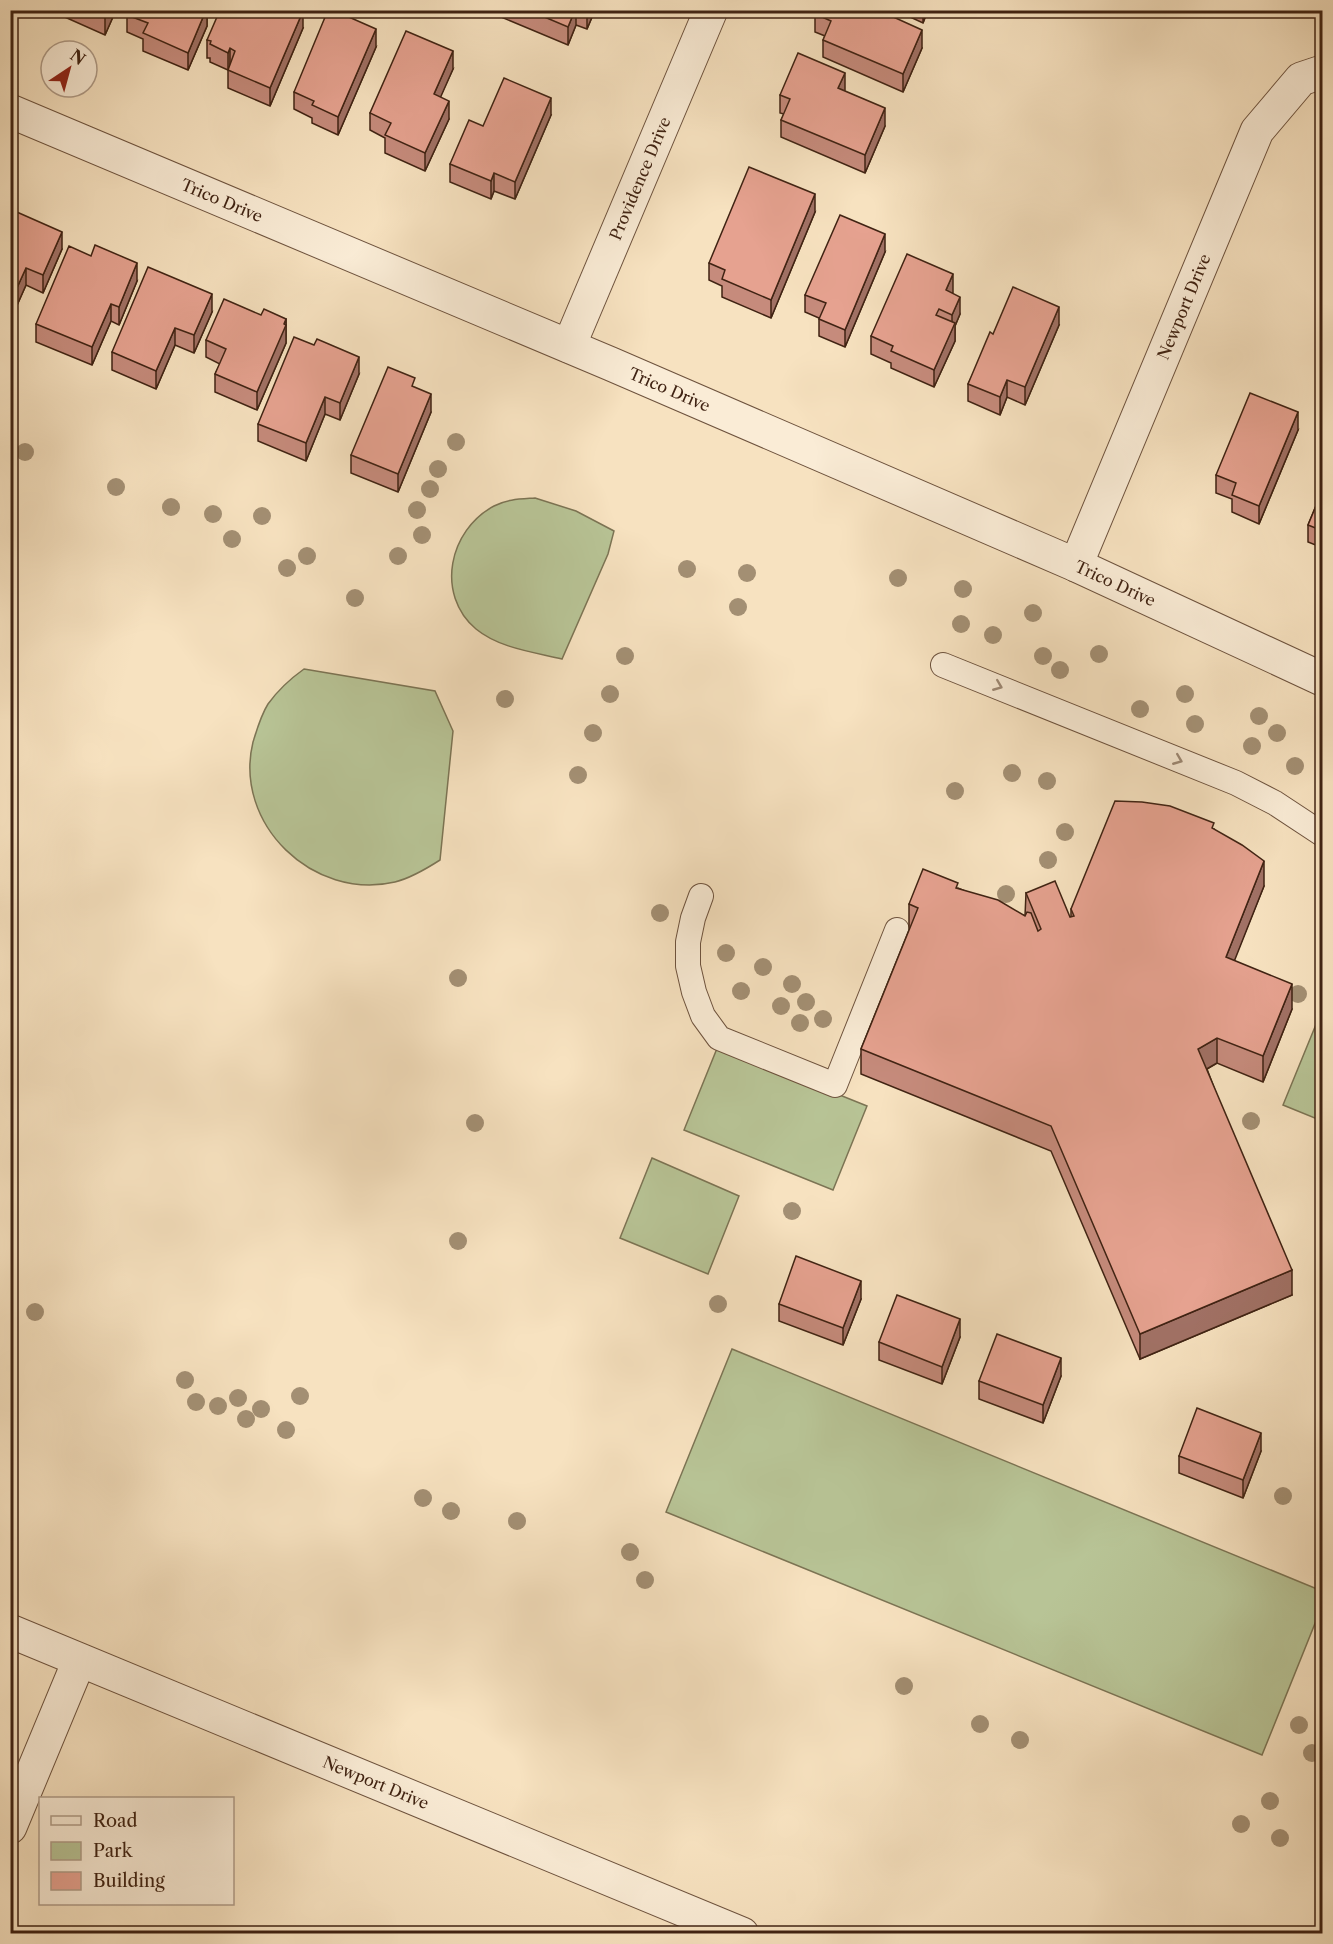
<svg xmlns="http://www.w3.org/2000/svg" width="1333" height="1944" font-family="'Libre Caslon Text',serif">
	<rect width="100%" height="100%" fill="#f7e2c0"/>
	<filter id="stains"><feTurbulence type="fractalNoise" baseFrequency=".00333" numOctaves="4"/><feColorMatrix values="0 0 0 0 .2 0 0 0 0 .09 0 0 0 0 .02 0 0 0 .5 -.17"/></filter>
	<radialGradient id="worn" r=".72"><stop offset=".6" stop-color="#630" stop-opacity="0"/><stop offset="1" stop-color="#630" stop-opacity=".3"/></radialGradient>
	<!-- green -->
	<g fill="#b8c496" stroke="#7c7454" stroke-width="1.5">
		<path d="M 535,498 L 576,511 L 614,531 L 608,554 L 562,659 C 533,652 499,648 476,629 C 435,594 449,530 494,506 C 507,499 521,499 535,498 Z"/>
		<path d="M 304,669 L 435,691 L 453,731 L 440,860 C 426,869 411,878 395,882 C 313,901 233,824 253,742 C 257,729 261,715 268,704 C 278,690 290,679 304,669 Z"/>
		<path d="M 1317,1022 L 1322,1024 L 1322,1121 L 1283,1105 Z"/>
		<path d="M 718,1046 L 867,1106 L 833,1190 L 684,1130 Z"/>
		<path d="M 652,1158 L 739,1196 L 708,1274 L 620,1238 Z"/>
		<path d="M 732,1349 L 1322,1591 L 1322,1606 L 1262,1755 L 666,1512 Z"/>
	</g>
	<g fill="none" stroke-linecap="round" stroke-linejoin="round">
		<!-- lane casing -->
		<g stroke="#6e533e" stroke-width="26">
			<g id="lane">
				<path d="M 943,665 L 1236,783 L 1275,803 L 1322,834"/>
				<path d="M 701,896 L 693,918 L 688,942 L 688,966 L 694,992 L 703,1016 L 719,1038 L 835,1085 L 897,930"/>
			</g>
		</g>
		<!-- street casing -->
		<g stroke="#6e533e" stroke-width="35">
			<g id="street">
				<path id="s1" d="M 10,111 L 611,364 L 1076,565 L 1322,679"/>
				<path id="s2" d="M 569,346 L 711,10"/>
				<path id="s3" d="M 1076,565 L 1257,131 L 1301,79 L 1322,72"/>
				<path id="s4" d="M 10,1631 L 742,1934"/>
				<path d="M 10,1827 L 79,1661"/>
			</g>
		</g>
		<!-- lane -->
		<use href="#lane" stroke="#faecd6" stroke-width="24"/>
		<!-- street -->
		<use href="#street" stroke="#faecd6" stroke-width="33"/>
	</g>
	<!-- trees -->
	<g fill="#a38f73">
		<circle cx="456" cy="442" r="9"/>
		<circle cx="25" cy="452" r="9"/>
		<circle cx="438" cy="469" r="9"/>
		<circle cx="116" cy="487" r="9"/>
		<circle cx="430" cy="489" r="9"/>
		<circle cx="171" cy="507" r="9"/>
		<circle cx="417" cy="510" r="9"/>
		<circle cx="213" cy="514" r="9"/>
		<circle cx="262" cy="516" r="9"/>
		<circle cx="422" cy="535" r="9"/>
		<circle cx="232" cy="539" r="9"/>
		<circle cx="307" cy="556" r="9"/>
		<circle cx="398" cy="556" r="9"/>
		<circle cx="287" cy="568" r="9"/>
		<circle cx="687" cy="569" r="9"/>
		<circle cx="747" cy="573" r="9"/>
		<circle cx="898" cy="578" r="9"/>
		<circle cx="963" cy="589" r="9"/>
		<circle cx="355" cy="598" r="9"/>
		<circle cx="738" cy="607" r="9"/>
		<circle cx="1033" cy="613" r="9"/>
		<circle cx="961" cy="624" r="9"/>
		<circle cx="993" cy="635" r="9"/>
		<circle cx="1099" cy="654" r="9"/>
		<circle cx="625" cy="656" r="9"/>
		<circle cx="1043" cy="656" r="9"/>
		<circle cx="1060" cy="670" r="9"/>
		<circle cx="610" cy="694" r="9"/>
		<circle cx="1185" cy="694" r="9"/>
		<circle cx="505" cy="699" r="9"/>
		<circle cx="1140" cy="709" r="9"/>
		<circle cx="1259" cy="716" r="9"/>
		<circle cx="1195" cy="724" r="9"/>
		<circle cx="593" cy="733" r="9"/>
		<circle cx="1277" cy="733" r="9"/>
		<circle cx="1252" cy="746" r="9"/>
		<circle cx="1295" cy="766" r="9"/>
		<circle cx="1012" cy="773" r="9"/>
		<circle cx="578" cy="775" r="9"/>
		<circle cx="1047" cy="781" r="9"/>
		<circle cx="955" cy="791" r="9"/>
		<circle cx="1065" cy="832" r="9"/>
		<circle cx="1048" cy="860" r="9"/>
		<circle cx="1006" cy="894" r="9"/>
		<circle cx="660" cy="913" r="9"/>
		<circle cx="726" cy="953" r="9"/>
		<circle cx="763" cy="967" r="9"/>
		<circle cx="458" cy="978" r="9"/>
		<circle cx="792" cy="984" r="9"/>
		<circle cx="741" cy="991" r="9"/>
		<circle cx="1298" cy="994" r="9"/>
		<circle cx="806" cy="1002" r="9"/>
		<circle cx="781" cy="1006" r="9"/>
		<circle cx="823" cy="1019" r="9"/>
		<circle cx="800" cy="1023" r="9"/>
		<circle cx="1251" cy="1121" r="9"/>
		<circle cx="475" cy="1123" r="9"/>
		<circle cx="792" cy="1211" r="9"/>
		<circle cx="458" cy="1241" r="9"/>
		<circle cx="718" cy="1304" r="9"/>
		<circle cx="35" cy="1312" r="9"/>
		<circle cx="185" cy="1380" r="9"/>
		<circle cx="300" cy="1396" r="9"/>
		<circle cx="238" cy="1398" r="9"/>
		<circle cx="196" cy="1402" r="9"/>
		<circle cx="218" cy="1406" r="9"/>
		<circle cx="261" cy="1409" r="9"/>
		<circle cx="246" cy="1419" r="9"/>
		<circle cx="286" cy="1430" r="9"/>
		<circle cx="1283" cy="1496" r="9"/>
		<circle cx="423" cy="1498" r="9"/>
		<circle cx="451" cy="1511" r="9"/>
		<circle cx="517" cy="1521" r="9"/>
		<circle cx="630" cy="1552" r="9"/>
		<circle cx="645" cy="1580" r="9"/>
		<circle cx="904" cy="1686" r="9"/>
		<circle cx="980" cy="1724" r="9"/>
		<circle cx="1299" cy="1725" r="9"/>
		<circle cx="1020" cy="1740" r="9"/>
		<circle cx="1312" cy="1753" r="9"/>
		<circle cx="1270" cy="1801" r="9"/>
		<circle cx="1241" cy="1824" r="9"/>
		<circle cx="1280" cy="1838" r="9"/>
	</g>
	<!-- wall -->
	<g fill="#c68b7c" stroke="#402313" stroke-width="1.5">
		<path d="M 49,10 L 116,10 L 105,35 Z"/>
		<path d="M 207,10 L 207,26 L 188,70 L 143,51 L 143,39 L 127,32 L 127,15 Z"/>
		<path d="M 489,10 L 595,10 L 587,29 L 576,25 L 568,45 L 489,12 Z"/>
		<path d="M 895,10 L 928,10 L 923,23 Z"/>
		<path d="M 815,14 L 922,48 L 903,92 L 823,57 L 823,40 L 825,36 L 815,32 Z"/>
		<path d="M 303,28 L 270,106 L 228,88 L 228,70 L 210,62 L 210,58 L 207,58 L 207,40 Z"/>
		<path d="M 376,47 L 338,135 L 312,123 L 312,118 L 294,109 L 294,92 Z"/>
		<path d="M 453,69 L 440,97 L 449,119 L 425,171 L 385,153 L 385,138 L 370,130 L 370,113 Z"/>
		<path d="M 844,91 L 885,126 L 865,173 L 781,137 L 781,120 L 784,114 L 780,113 L 780,95 Z"/>
		<path d="M 551,115 L 515,199 L 494,191 L 491,199 L 450,182 L 450,164 L 483,126 Z"/>
		<path d="M 10,209 L 62,249 L 43,293 L 26,285 L 10,321 Z"/>
		<path d="M 815,212 L 771,318 L 722,297 L 722,286 L 709,280 L 709,263 Z"/>
		<path d="M 885,252 L 845,347 L 819,336 L 819,318 L 805,312 L 805,295 Z"/>
		<path d="M 137,281 L 119,325 L 111,321 L 92,365 L 36,342 L 36,324 Z"/>
		<path d="M 953,292 L 952,293 L 960,314 L 955,326 L 955,341 L 934,387 L 891,368 L 891,363 L 871,354 L 871,336 Z"/>
		<path d="M 212,312 L 194,353 L 175,345 L 156,389 L 112,370 L 112,352 Z"/>
		<path d="M 261,315 L 286,319 L 286,343 L 257,410 L 215,392 L 215,374 L 220,364 L 206,357 L 206,340 Z"/>
		<path d="M 1059,325 L 1025,405 L 1007,397 L 1000,415 L 968,401 L 968,384 L 993,334 Z"/>
		<path d="M 359,374 L 340,420 L 325,414 L 306,461 L 258,441 L 258,424 Z"/>
		<path d="M 415,388 L 431,412 L 398,492 L 351,473 L 351,455 Z"/>
		<path d="M 1298,430 L 1259,524 L 1232,512 L 1232,499 L 1216,493 L 1216,475 Z"/>
		<path d="M 1323,471 L 1323,548 L 1308,542 L 1308,525 L 1320,496 L 1320,478 Z"/>
		<path d="M 1214,829 L 1264,886 L 1234,960 L 1292,1009 L 1263,1082 L 1217,1063 L 1207,1069 L 1292,1295 L 1140,1359 L 1051,1151 L 861,1074 L 861,1049 L 909,930 L 909,904 L 958,888 L 1025,916 L 1026,893 L 1070,917 L 1071,917 L 1071,909 Z"/>
		<path d="M 861,1299 L 843,1345 L 779,1321 L 779,1304 Z"/>
		<path d="M 960,1337 L 942,1384 L 879,1360 L 879,1342 Z"/>
		<path d="M 1061,1376 L 1043,1423 L 979,1399 L 979,1381 Z"/>
		<path d="M 1261,1451 L 1243,1498 L 1179,1473 L 1179,1456 Z"/>
	</g>
	<!-- shaded-wall -->
	<g fill="#a17165" stroke="#402313" stroke-width="1.5">
		<path d="M 108,10 L 116,10 L 105,35 L 105,18 Z"/>
		<path d="M 206,10 L 207,10 L 207,26 L 188,70 L 188,53 Z"/>
		<path d="M 575,10 L 576,10 L 576,25 L 568,45 L 568,27 Z"/>
		<path d="M 587,10 L 595,10 L 587,29 Z"/>
		<path d="M 923,10 L 928,10 L 923,23 Z"/>
		<path d="M 303,11 L 303,28 L 270,106 L 270,88 Z"/>
		<path d="M 376,29 L 376,47 L 338,135 L 338,117 Z"/>
		<path d="M 922,30 L 922,48 L 903,92 L 903,74 Z"/>
		<path d="M 230,48 L 230,66 L 228,70 L 228,53 Z"/>
		<path d="M 453,51 L 453,69 L 434,112 L 434,94 Z"/>
		<path d="M 845,73 L 845,90 L 838,106 L 838,88 Z"/>
		<path d="M 551,98 L 551,115 L 515,199 L 515,182 Z"/>
		<path d="M 449,101 L 449,119 L 425,171 L 425,153 Z"/>
		<path d="M 885,108 L 885,126 L 865,173 L 865,155 Z"/>
		<path d="M 494,173 L 494,191 L 491,199 L 491,181 Z"/>
		<path d="M 815,194 L 815,212 L 771,318 L 771,300 Z"/>
		<path d="M 62,232 L 62,249 L 43,293 L 43,275 Z"/>
		<path d="M 885,234 L 885,252 L 845,347 L 845,330 Z"/>
		<path d="M 137,263 L 137,281 L 119,325 L 119,307 Z"/>
		<path d="M 26,268 L 26,285 L 10,321 L 10,303 Z"/>
		<path d="M 953,274 L 953,292 L 946,308 L 946,290 Z"/>
		<path d="M 212,294 L 212,312 L 194,353 L 194,335 Z"/>
		<path d="M 960,297 L 960,314 L 955,326 L 955,341 L 934,387 L 934,370 L 952,329 L 952,315 Z"/>
		<path d="M 111,304 L 111,321 L 92,365 L 92,347 Z"/>
		<path d="M 1059,307 L 1059,325 L 1025,405 L 1025,387 Z"/>
		<path d="M 286,319 L 286,343 L 257,410 L 257,392 Z"/>
		<path d="M 175,328 L 175,345 L 156,389 L 156,371 Z"/>
		<path d="M 359,357 L 359,374 L 340,420 L 340,403 Z"/>
		<path d="M 1007,380 L 1007,397 L 1000,415 L 1000,397 Z"/>
		<path d="M 431,394 L 431,412 L 398,492 L 398,474 Z"/>
		<path d="M 325,397 L 325,414 L 306,461 L 306,443 Z"/>
		<path d="M 1298,412 L 1298,430 L 1259,524 L 1259,506 Z"/>
		<path d="M 1264,861 L 1264,886 L 1226,982 L 1226,957 Z"/>
		<path d="M 1292,984 L 1292,1009 L 1263,1082 L 1263,1056 Z"/>
		<path d="M 1217,1038 L 1217,1063 L 1198,1074 L 1198,1049 Z"/>
		<path d="M 1292,1270 L 1292,1295 L 1140,1359 L 1140,1334 Z"/>
		<path d="M 861,1281 L 861,1299 L 843,1345 L 843,1328 Z"/>
		<path d="M 960,1319 L 960,1337 L 942,1384 L 942,1367 Z"/>
		<path d="M 1061,1358 L 1061,1376 L 1043,1423 L 1043,1405 Z"/>
		<path d="M 1261,1433 L 1261,1451 L 1243,1498 L 1243,1480 Z"/>
	</g>
	<!-- building -->
	<g fill="#e6a290" stroke="#402313" stroke-width="1.5">
		<path d="M 89,10 L 108,10 L 105,18 Z"/>
		<path d="M 129,10 L 206,10 L 188,53 L 143,33 L 148,23 L 127,15 Z"/>
		<path d="M 220,10 L 303,11 L 270,88 L 228,70 L 235,51 L 230,48 L 228,53 L 210,44 L 211,41 L 207,40 Z"/>
		<path d="M 328,10 L 333,10 L 376,29 L 338,117 L 312,105 L 314,101 L 294,92 Z"/>
		<path d="M 528,10 L 575,10 L 568,27 Z"/>
		<path d="M 817,10 L 878,10 L 922,30 L 903,74 L 823,40 L 831,21 L 815,14 Z"/>
		<path d="M 406,31 L 453,51 L 434,94 L 449,101 L 425,153 L 385,135 L 391,123 L 370,113 Z"/>
		<path d="M 798,53 L 845,73 L 838,88 L 885,108 L 865,155 L 781,120 L 790,99 L 780,95 Z"/>
		<path d="M 504,78 L 551,98 L 515,182 L 494,173 L 491,181 L 450,164 L 469,120 L 483,126 Z"/>
		<path d="M 749,167 L 815,194 L 771,300 L 722,279 L 725,270 L 709,263 Z"/>
		<path d="M 10,209 L 62,232 L 43,275 L 26,268 L 10,303 Z"/>
		<path d="M 840,215 L 885,234 L 845,330 L 819,319 L 826,303 L 805,295 Z"/>
		<path d="M 95,245 L 137,263 L 119,307 L 111,304 L 92,347 L 36,324 L 69,246 L 91,256 Z"/>
		<path d="M 907,254 L 953,274 L 946,290 L 960,297 L 952,315 L 939,309 L 936,315 L 955,323 L 934,370 L 891,351 L 893,346 L 871,336 Z"/>
		<path d="M 148,267 L 212,294 L 194,335 L 175,328 L 156,371 L 112,352 Z"/>
		<path d="M 1013,287 L 1059,307 L 1025,387 L 1007,380 L 1000,397 L 968,384 L 990,332 L 993,334 Z"/>
		<path d="M 224,299 L 261,315 L 264,309 L 286,319 L 284,324 L 286,325 L 257,392 L 215,374 L 226,349 L 206,340 Z"/>
		<path d="M 294,337 L 314,345 L 317,339 L 359,357 L 340,403 L 325,397 L 306,443 L 258,424 Z"/>
		<path d="M 388,367 L 415,378 L 412,386 L 431,394 L 398,474 L 351,455 Z"/>
		<path d="M 1250,393 L 1298,412 L 1259,506 L 1232,495 L 1236,483 L 1216,475 Z"/>
		<path d="M 1323,471 L 1323,483 L 1320,478 Z"/>
		<path d="M 1323,489 L 1323,531 L 1308,525 Z"/>
		<path d="M 1115,801 L 1142,802 L 1170,806 L 1214,823 L 1212,828 L 1242,845 L 1264,861 L 1226,957 L 1292,984 L 1263,1056 L 1217,1038 L 1198,1049 L 1292,1270 L 1140,1334 L 1051,1126 L 861,1049 L 918,908 L 909,904 L 923,869 L 958,883 L 956,888 L 998,900 L 1025,916 L 1027,912 L 1031,913 L 1038,931 L 1041,929 L 1026,893 L 1055,881 L 1070,917 L 1074,916 L 1071,909 Z"/>
		<path d="M 796,1256 L 861,1281 L 843,1328 L 779,1304 Z"/>
		<path d="M 897,1295 L 960,1319 L 942,1367 L 879,1342 Z"/>
		<path d="M 997,1334 L 1061,1358 L 1043,1405 L 979,1381 Z"/>
		<path d="M 1197,1408 L 1261,1433 L 1243,1480 L 1179,1456 Z"/>
	</g>
	<!-- one-way arrows -->
	<defs><path id="oneway-chevron" d="M-2-3.5L2.5 0L-2 3.5" fill="none" stroke-width="1.6" stroke-linecap="round" stroke-linejoin="round" transform="scale(1.5)"/></defs>
	<g stroke="#9d8874">
		<use href="#oneway-chevron" transform="translate(998 686) rotate(22)"/>
		<use href="#oneway-chevron" transform="translate(1178 760) rotate(22)"/>
	</g>
	<g text-anchor="middle" dominant-baseline="central" stroke-width="4.5" stroke-linejoin="round" paint-order="stroke">
		<!-- street labels -->
		<g font-size="16" fill="#402313" stroke="#faecd6">
			<text stroke="none"><textPath href="#s2" startOffset="182">Providence Drive</textPath></text>
			<text stroke="none"><textPath href="#s1" startOffset="230">Trico Drive</textPath></text>
			<text stroke="none"><textPath href="#s3" startOffset="280">Newport Drive</textPath></text>
			<text stroke="none"><textPath href="#s1" startOffset="716">Trico Drive</textPath></text>
			<text stroke="none"><textPath href="#s1" startOffset="1202">Trico Drive</textPath></text>
			<text stroke="none"><textPath href="#s4" startOffset="396">Newport Drive</textPath></text>
		</g>
	</g>
	<!-- margin -->
	<rect width="1333" height="1944" fill="none" stroke="#f7e2c0" stroke-width="36"/>
	<rect x="12" y="12" width="1309" height="1920" fill="none" stroke="#402313" stroke-width="3"/>
	<rect x="18" y="18" width="1297" height="1908" fill="none" stroke="#402313" stroke-width="1.5"/>
	<!-- legend -->
	<rect x="39" y="1797" width="195" height="108" fill="#faecd6" stroke="#b09c88" stroke-width="1.5"/>
	<rect x="51" y="1816" width="30" height="9" fill="#faecd6" stroke="#b09c88" stroke-width="1.5"/>
	<text x="93" y="1827" font-size="18" fill="#402313">Road</text>
	<rect x="51" y="1842" width="30" height="18" fill="#b8c496" stroke="#b09c88" stroke-width="1.5"/>
	<text x="93" y="1857" font-size="18" fill="#402313">Park</text>
	<rect x="51" y="1872" width="30" height="18" fill="#e6a290" stroke="#b09c88" stroke-width="1.5"/>
	<text x="93" y="1887" font-size="18" fill="#402313">Building</text>
	<!-- north arrow -->
	<g transform="translate(69 69) rotate(36)"><circle r="28" fill="#faecd6" stroke="#b09c88" stroke-width="1.5"/>
	<path d="M0-4.5L10 22L0 15L-10 22Z" fill="#8f2418"/>
	<text y="-9" font-size="16" font-weight="bold" text-anchor="middle" fill="#402313">N</text>
	</g>
	<rect width="100%" height="100%" filter="url(#stains)"/>
	<rect width="100%" height="100%" fill="url(#worn)"/>
</svg>
